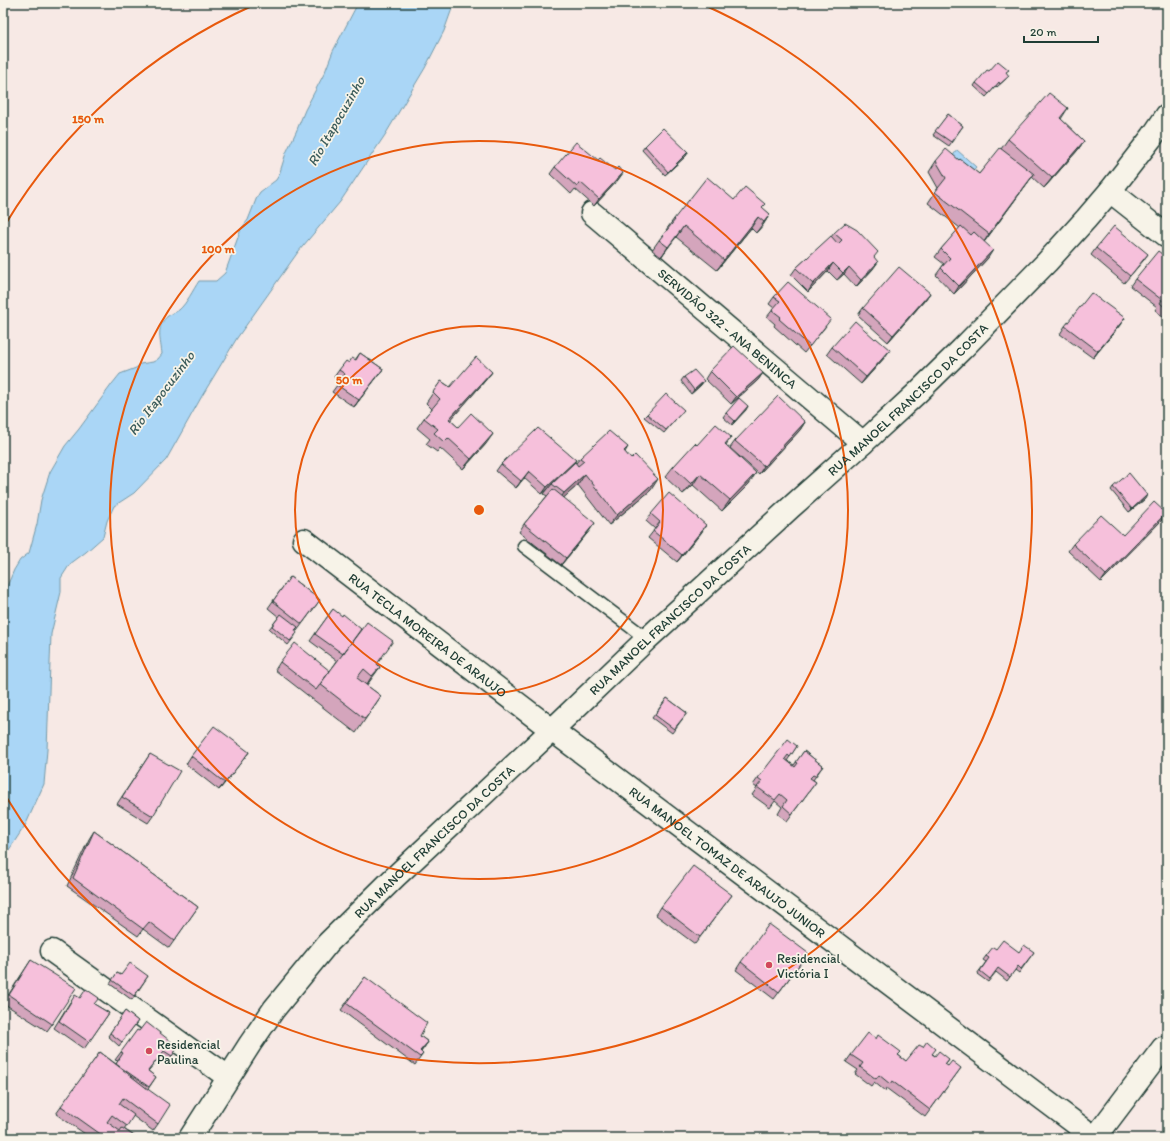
<svg xmlns="http://www.w3.org/2000/svg" width="1170" height="1141" font-family="Itim,sans-serif">
<style>
.water{fill:#aad6f6;stroke:#7299a8}
.lines{fill:none;stroke-linecap:round;stroke-linejoin:round}
.lane-casing{stroke:#1f3d34;stroke-width:15}
.street-casing{stroke:#1f3d34;stroke-width:25}
.secondary-casing{stroke:#1f3d34;stroke-width:25}
.lane{stroke:#f7f3e8;stroke-width:12}
.street{stroke:#f7f3e8;stroke-width:22}
.secondary{stroke:#f7f3e8;stroke-width:22}
.wall{fill:#d4a5bc;stroke:#1f3d34}
.shaded-wall{fill:#ac8699;stroke:#1f3d34}
.building{fill:#f6c0db;stroke:#1f3d34}
.ring{fill:none;stroke:#e8590c;stroke-width:2}
.poi-dot{fill:#d1495b;stroke:#f7f3e8;stroke-width:1.5}
.labels{text-anchor:middle;stroke-width:3.5;stroke-linejoin:round;paint-order:stroke}
.street-label{font-size:13px;fill:#1f3d34;stroke:#f7f3e8}
.poi-label{font-size:13px;fill:#1f3d34;stroke:#f7f3e8;text-anchor:start}
.water-label{font-size:14px;font-style:italic;fill:#3b5c5b;stroke:#f7f3e8}
.centre{fill:#e8590c;stroke:#f7f3e8;stroke-width:2}
.ring-label{font-size:12px;text-anchor:middle;font-weight:bold;fill:#e8590c;stroke:#f7f3e8;stroke-width:3.5;stroke-linejoin:round;paint-order:stroke}
</style>
<rect width="100%" height="100%" fill="#f7e9e5"/>
<filter id="ink" filterUnits="userSpaceOnUse"><feTurbulence type="fractalNoise" baseFrequency=".025" numOctaves="2"/><feDisplacementMap in="SourceGraphic" scale="8" xChannelSelector="R" yChannelSelector="G"/><feConvolveMatrix kernelMatrix="1 2 1 2 8 2 1 2 1" color-interpolation-filters="sRGB"/></filter>
<g filter="url(#ink)">
<path class="water" d="M358,3H454L444,31L425,68L385,135L340,202L298,252L237,338L202,396L166,460L134,493L114,506L107,521L103,537L86,552L70,564L61,578V592L51,634L47,750L44,784L26,824L3,859V653L6,652L8,644L3,633V606L8,584L14,570L20,560L29,553L37,524L41,500L50,472L65,446L79,429L112,384L120,374L136,368L140,364L153,362L158,359L162,354C161,342 155,325 168,316C171,313 176,312 179,310C187,303 193,290 199,281H216L225,273L241,229L248,220L257,197L260,192L276,180L279,175L286,153L296,132L305,110L325,72L333,51Z
M957,150L976,167L970,174L947,164Z"/>
<g class="lines">
<g class="lane-casing">
<path id="lane" d="M524,546L647,639"/>
</g>
<g class="street-casing">
<g id="street">
<path d="M1110,191L1167,236"/>
<path id="s1" d="M592,213L863,443"/>
<path id="s2" d="M304,540L552,730L1095,1138"/>
<path d="M52,951L228,1077"/>
<path d="M1095,1138L1163,1048"/>
</g>
</g>
<g class="secondary-casing">
<g id="secondary">
<path id="s3" d="M190,1138L250,1044L274,1009L328,943L396,876L552,730L647,639L790,508L863,443L917,393L962,349L1047,262L1086,219L1110,191L1152,137L1167,115"/>
</g>
</g>
<use href="#lane" class="lane"/>
<use href="#street" class="street"/>
<use href="#secondary" class="secondary"/>
</g>
<path class="wall" d="M1006,73V79L997,87L996,86L986,97L974,86L976,83Z
M1068,108L1061,119L1084,141L1077,151L1044,188L1032,177L984,242L988,258L954,294L936,275L944,264L935,257L941,249L960,228L928,203L938,188L929,172L936,161L959,160L979,174L1001,149L1008,139Z
M948,114L963,126L949,146L933,135Z
M645,146L688,152L686,156L665,175L642,150Z
M555,167L618,180L594,206L575,189L571,194L550,174Z
M734,200L762,208L770,214L763,225L756,233L751,228L717,270L676,237L661,257L652,250L659,240L667,231L666,230L674,219Z
M834,233L874,258L873,269L856,287L844,274L837,280L828,271L808,292L791,275L796,268L831,237Z
M1096,248L1148,254L1143,261L1124,283L1091,255Z
M1167,258V320L1155,310L1157,307L1130,286L1135,279Z
M930,293L925,300L888,342L858,315L863,308Z
M774,297L826,326L804,353L774,326L775,324L767,317L774,308L769,304Z
M1120,325L1093,358L1060,334L1065,326Z
M875,339L885,357L861,384L827,354L832,347Z
M360,353L383,369L354,407L332,392L340,381L334,377L339,370L355,360Z
M710,371L763,373L758,380L731,404L705,379Z
M492,372L484,382L450,420L458,427L486,444L463,469L440,448L437,452L426,444L430,439L417,428L424,418L432,409L426,403L441,381L450,387Z
M684,377L701,385L691,394L681,381Z
M748,406L732,425L723,417L726,413Z
M681,413L664,433L644,417L647,414Z
M805,422L800,430L759,474L730,448L735,441Z
M731,437L726,445L749,484L722,511L693,485L683,494L665,477L673,467L697,445Z
M628,447L625,452L651,490L609,525L578,485L563,498L590,530L561,565L519,532L524,524L547,496L544,494L548,489L542,494L524,478L516,488L496,471L501,464L576,460L573,464L576,463L580,458Z
M1113,487L1145,499L1129,512L1111,490Z
M1166,513L1161,521L1101,582L1068,551L1073,544L1123,535Z
M651,514L706,525L701,533L677,562L648,538L655,529L646,521Z
M290,577L320,600L297,631L295,630V636L288,645L269,629L279,617L268,608Z
M333,609L380,667L366,685L381,696L356,733L275,670L280,662L330,671L337,661L310,641Z
M667,698L687,713L672,733L652,718Z
M797,746L787,761L794,765L804,751L823,766L813,780L816,782L787,821L778,814L782,807L775,801L770,808L752,795L757,788L753,785L758,778Z
M249,752L219,790L186,764L191,756Z
M150,754L153,816L148,823L117,804Z
M94,831L198,907L169,948L143,929L138,936L67,886L89,839Z
M732,895L695,944L656,915L661,907Z
M996,949L1019,952H1034L1019,973L1015,970L1007,981L996,972L988,982L977,974L986,962L983,960L986,956Z
M31,960L52,1024L47,1031L3,1003Z
M803,960L774,999L736,970L741,962Z
M117,973L121,975L148,976L132,1000L110,984Z
M365,977L420,1036L428,1042L421,1052L423,1054L415,1065L341,1010Z
M80,998L94,1004L109,1013L84,1049L54,1028L70,1002Z
M125,1011L138,1021L119,1046L108,1036Z
M178,1047L167,1063L159,1058L148,1071L156,1077L148,1089L158,1124L153,1131L133,1116L124,1129L137,1138H91L56,1114L100,1052L116,1064L118,1061L115,1060L121,1052Z
M933,1054L935,1056L949,1059L945,1065L948,1066L961,1068L925,1117L886,1088L885,1091L874,1082L871,1086L855,1074L858,1070L846,1062L851,1055H898L906,1061Z"/>
<path class="shaded-wall" d="M1084,141L1077,151L1044,188L1052,178Z
M688,152L686,156L665,175Z
M623,173L618,180L594,206L599,199Z
M1034,174L1026,185L982,245L989,234Z
M770,214L763,225L756,233L764,222Z
M758,217L751,228L717,270L724,260Z
M684,226L676,237L661,257L668,247Z
M993,250L988,258L954,294L959,286Z
M878,262L873,269L856,287L861,280Z
M833,263L828,271L808,292L813,284Z
M849,267L844,274L837,280L843,273Z
M930,293L925,300L888,342L893,335Z
M1125,318L1120,325L1093,358L1098,351Z
M890,350L885,357L861,384L866,377Z
M383,369L378,376L354,407L359,400Z
M492,372L484,382L442,430L449,419Z
M763,373L758,380L731,404L736,397Z
M704,381L701,385L691,394L694,390Z
M748,406L746,410L732,425L735,421Z
M805,422L800,430L759,474L764,466Z
M493,434L486,444L463,469L471,459Z
M576,460L571,468L552,484L548,489L542,494L547,487Z
M529,471L524,478L516,488L521,481Z
M756,473L749,484L722,511L730,500Z
M585,474L578,485L557,504L564,493Z
M700,474L693,485L683,494L691,484Z
M658,479L651,490L609,525L617,515Z
M1147,495L1145,499L1129,512L1132,509Z
M1166,513L1161,521L1101,582L1106,575Z
M595,523L590,530L561,565L566,558Z
M706,525L701,533L677,562L682,555Z
M380,667L370,681L363,690L372,676Z
M249,752L243,759L219,790L225,783Z
M428,1042L423,1049L418,1055L420,1051Z"/>
<path class="building" d="M998,61L1009,70L1006,72L1009,76L1000,84L999,82L989,94L976,83L987,70L989,71Z
M1049,93L1068,108L1060,118L1084,141L1052,178L1008,139Z
M948,114L963,126L951,142L935,131Z
M663,128L688,152L668,172L645,146Z
M576,142L598,160L600,158L615,170L618,167L623,173L599,199L580,182L577,187L555,167Z
M1000,148L1034,174L989,234L935,192L946,178L936,161L946,149L959,160L960,159L979,174Z
M707,177L734,200L745,187L765,204L762,207L770,214L764,222L758,217L724,260L684,226L668,247L659,240L675,220L674,219Z
M845,223L857,230L878,252L874,257L878,262L861,280L849,267L843,273L833,263L813,284L796,268L831,236L838,244L842,240L834,233Z
M961,226L971,235L974,232L993,250L959,286L941,268L950,258L941,249Z
M1114,226L1148,254L1130,276L1096,248Z
M1158,251L1167,258V309L1160,303L1162,300L1135,279Z
M899,267L930,293L893,335L863,308Z
M788,282L831,319L810,346L779,319L781,317L772,310L780,301L774,297Z
M1091,293L1125,318L1098,351L1065,326Z
M855,321L875,339L876,338L890,350L866,377L832,347Z
M734,346L763,373L736,397L710,371Z
M360,353L383,369L359,400L337,385L345,374L339,370L346,361L349,363L352,358L356,360Z
M476,357L492,372L449,419L458,427L471,413L493,434L471,459L448,438L444,442L434,433L438,429L424,418L440,399L433,392L441,381L450,387Z
M694,370L704,381L694,390L684,377Z
M666,394L684,410L666,430L647,414Z
M778,396L805,422L764,466L735,441Z
M739,398L748,406L735,421L726,413Z
M716,424L731,437L725,444L756,473L730,500L700,474L691,484L673,467L695,443L697,445Z
M538,428L576,460L547,487L529,471L521,481L501,464Z
M609,431L628,447L624,451L631,459L635,455L658,479L617,515L585,474L564,493L552,484L575,462L578,466L584,461L580,458Z
M1129,473L1147,495L1132,509L1113,487Z
M553,489L595,523L566,558L524,524Z
M669,493L706,525L682,555L653,531L660,522L651,514Z
M1154,502L1166,513L1106,575L1073,544L1101,515L1123,535Z
M290,577L320,600L302,624L273,601Z
M333,609L342,616L343,614L361,629L343,654L315,634Z
M281,614L298,627L295,630L297,633L290,641L272,626Z
M367,622L393,641L377,664L380,667L372,676L364,669L357,678L381,696L365,719L320,684Z
M295,643L330,671L316,690L280,662Z
M667,698L687,713L674,729L655,715Z
M214,726L249,752L225,783L191,756Z
M788,739L797,746L790,757L788,755L785,759L795,767L798,763L796,762L804,751L823,766L815,776L813,775L810,778L816,782L792,814L783,806L787,800L780,794L775,800L757,787L762,781L758,778Z
M150,754L180,771L153,816L122,797Z
M94,831L198,907L174,941L149,922L143,929L73,878Z
M693,866L732,895L700,937L661,907Z
M769,924L808,953L779,992L741,962Z
M1003,940L1019,952L1024,945L1034,952L1021,969L1018,966L1010,977L998,968L990,979L980,971L989,958L986,956L993,947L996,949Z
M31,960L76,988L52,1024L9,995Z
M130,963L148,976L134,996L112,980L117,973L121,975Z
M365,977L427,1023L420,1036L428,1042L420,1051L423,1054L420,1057L346,1003Z
M86,989L99,998L94,1004L109,1013L89,1042L59,1021L75,995L80,998Z
M125,1011L138,1021L122,1042L110,1033Z
M146,1022L178,1047L172,1056L164,1051L148,1071L156,1077L149,1087L116,1064L123,1053L121,1052L137,1030L139,1031Z
M868,1033L876,1039L878,1035L901,1052L898,1055L906,1061L919,1045L923,1047L927,1041L936,1049L932,1054L935,1056L939,1051L949,1059L945,1064L948,1066L952,1061L961,1068L930,1110L892,1081L890,1084L879,1075L876,1079L860,1067L863,1063L851,1055Z
M100,1052L149,1090L170,1105L158,1124L123,1098L119,1104L134,1115L127,1126L112,1115L107,1122L120,1131L122,1128L137,1138H106L61,1106Z"/>
</g>
<g class="ring">
<circle cx="479" cy="510" r="184"/>
<circle cx="479" cy="510" r="369"/>
<path d="M5 225A553 553 0 0 1 254 5M704 5A553 553 0 1 1 5 795"/>
</g>
<g class="poi-dot">
<circle cx="769" cy="965" r="4"/>
<circle cx="149" cy="1051" r="4"/>
</g>
<g class="labels">
<g class="street-label">
<text dy="5" stroke="none"><textPath href="#s1" startOffset="178">SERVIDÃO 322 - ANA BENINCA</textPath></text>
<text dy="5" stroke="none"><textPath href="#s3" startOffset="1034">RUA MANOEL FRANCISCO DA COSTA</textPath></text>
<text dy="5" stroke="none"><textPath href="#s3" startOffset="710">RUA MANOEL FRANCISCO DA COSTA</textPath></text>
<text dy="5" stroke="none"><textPath href="#s2" startOffset="156">RUA TECLA MOREIRA DE ARAUJO</textPath></text>
<text dy="5" stroke="none"><textPath href="#s3" startOffset="386">RUA MANOEL FRANCISCO DA COSTA</textPath></text>
<text dy="5" stroke="none"><textPath href="#s2" startOffset="532">RUA MANOEL TOMAZ DE ARAUJO JUNIOR</textPath></text>
</g>
<g class="poi-label">
<text x="777" y="963">Residencial<tspan x="777" dy="15">Victória I</tspan></text>
<text x="157" y="1049">Residencial<tspan x="157" dy="15">Paulina</tspan></text>
</g>
<g class="water-label">
<text transform="translate(336 121) rotate(-60)" y="5">Rio Itapocuzinho</text>
<text transform="translate(161 393) rotate(-53)" y="5">Rio Itapocuzinho</text>
</g>
</g>
<circle cx="479" cy="510" r="6" class="centre"/>
<g class="ring-label">
<text x="88" y="123">150 m</text>
<text x="218" y="253">100 m</text>
<text x="349" y="384">50 m</text>
</g>
<rect width="1170" height="1141" fill="none" stroke="#f7f3e8" stroke-width="16"/>
<rect x="8" y="8" width="1154" height="1125" fill="none" stroke="#1f3d34" stroke-width="1.5" filter="url(#ink)"/>
<path d="M1024 36v6h74v-6" fill="none" stroke="#1f3d34" stroke-width="2"/>
<text x="1030" y="36" font-size="12" fill="#1f3d34" stroke="#f7f3e8" stroke-width="3" paint-order="stroke">20 m</text>
</svg>
